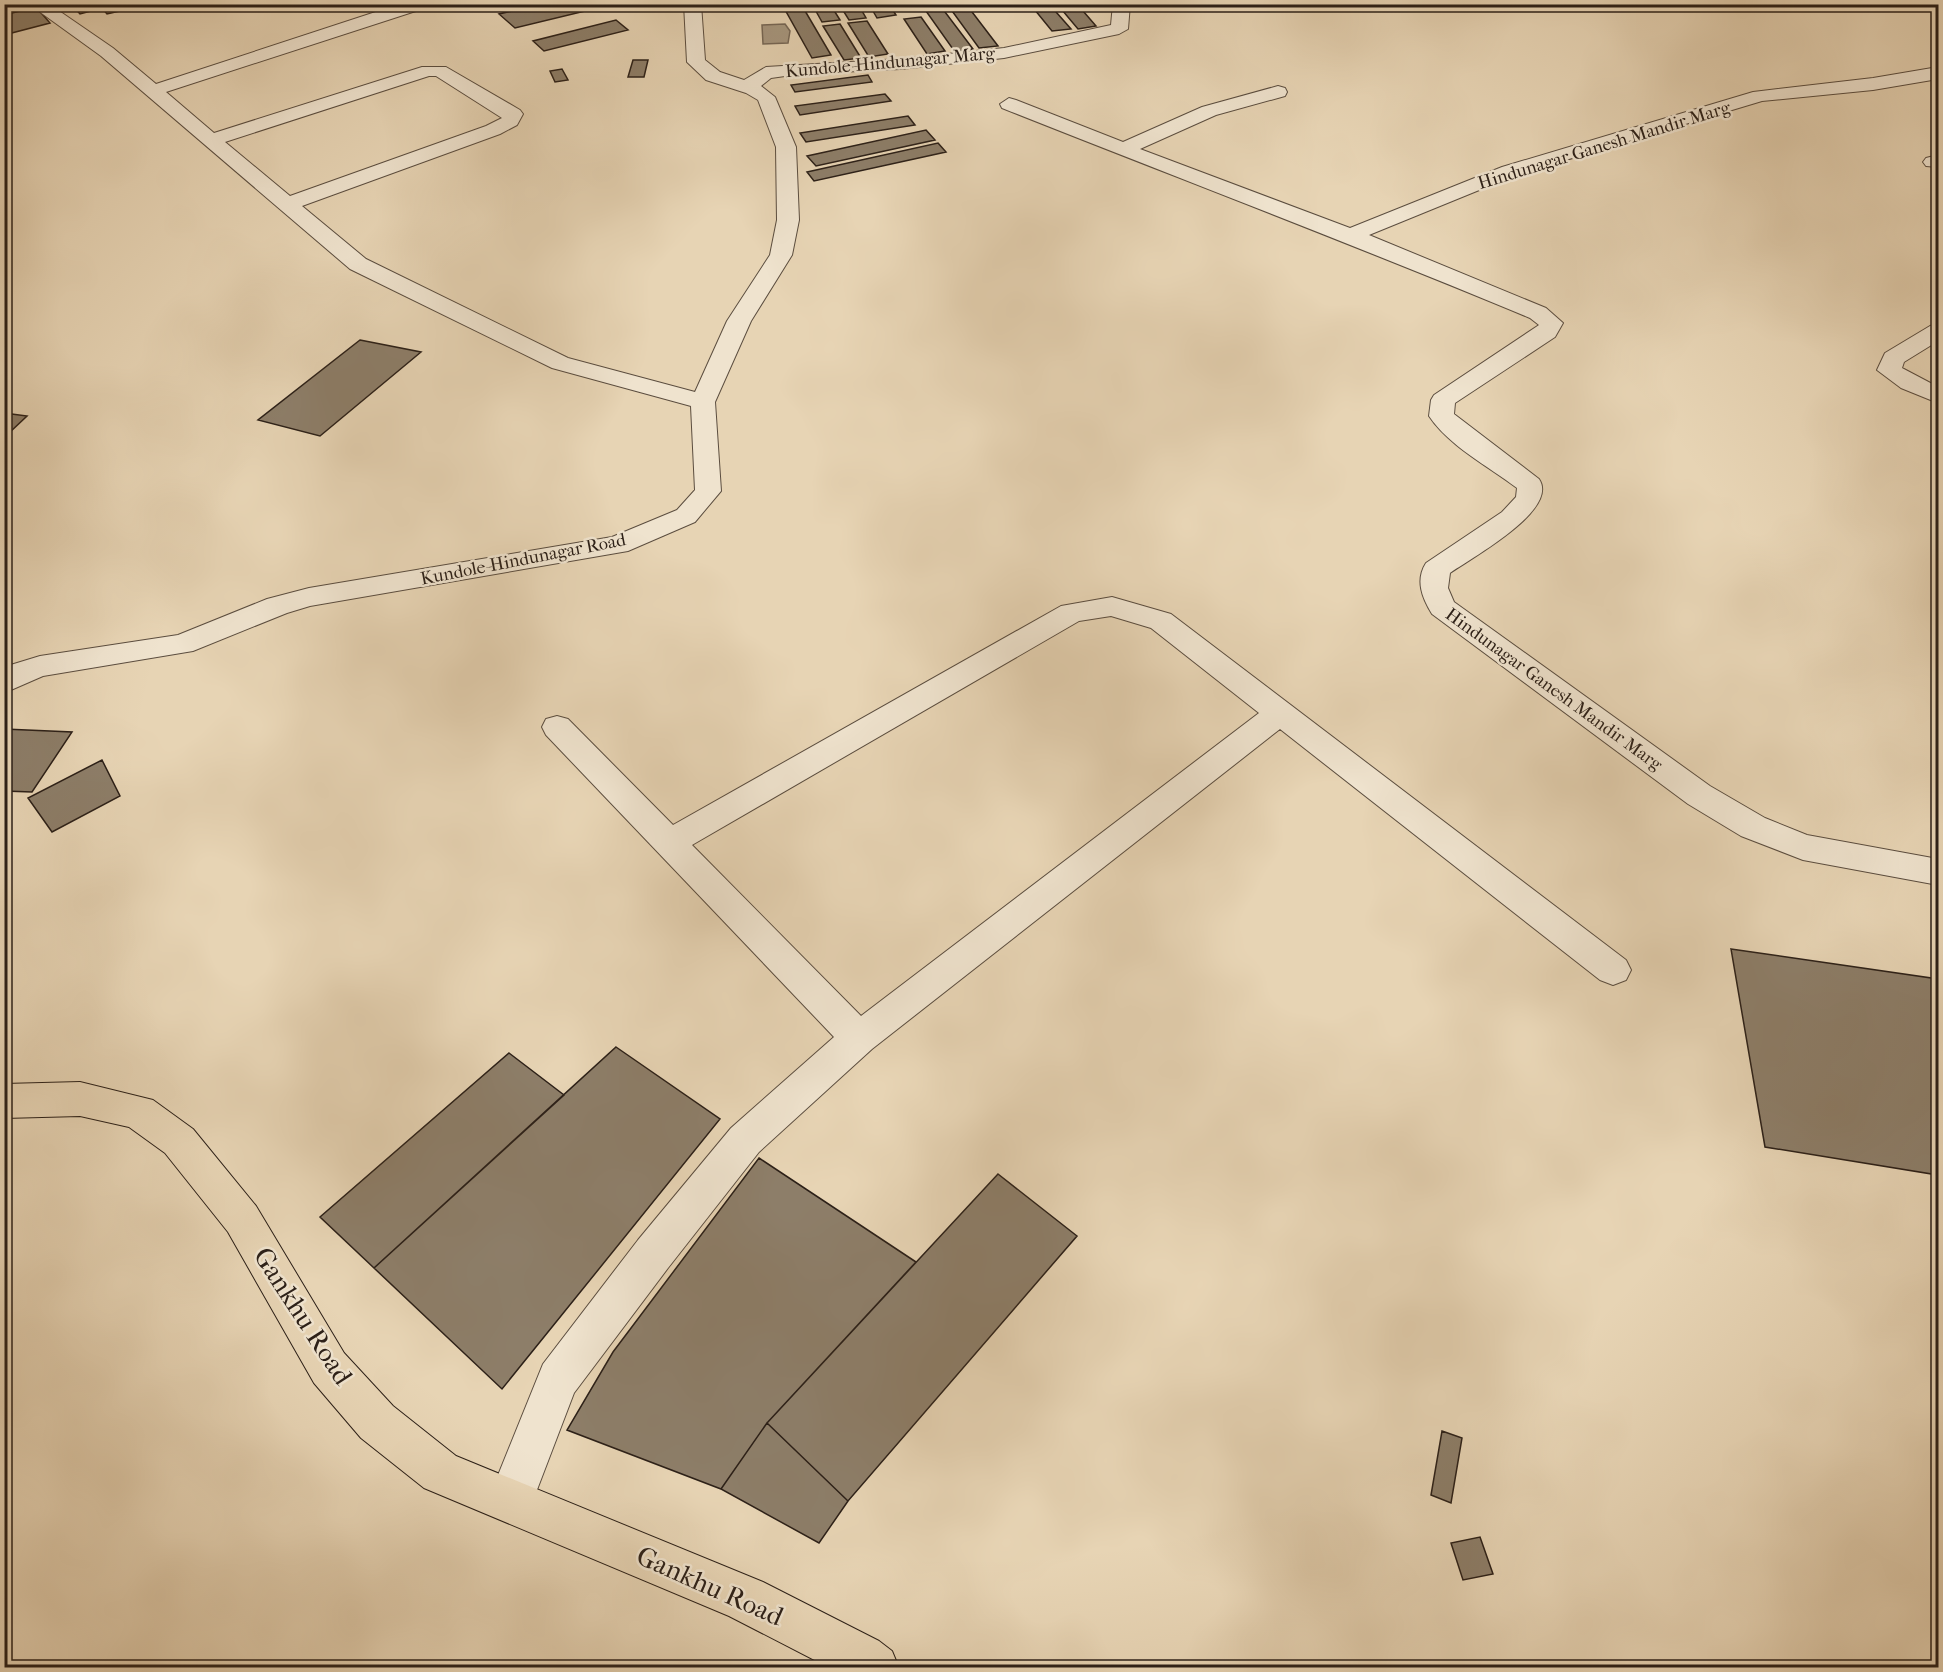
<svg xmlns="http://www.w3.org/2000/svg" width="1943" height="1672" font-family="'IM FELL French Canon',serif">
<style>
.water{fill:#a7977f;stroke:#766756;stroke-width:1.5}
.building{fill:#8d7e69;stroke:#2c2018;stroke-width:1.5}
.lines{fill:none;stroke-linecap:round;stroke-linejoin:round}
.minor-casing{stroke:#5b4d3f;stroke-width:2}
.major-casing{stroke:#2c2018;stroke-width:2}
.minor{fill:#efe3ce;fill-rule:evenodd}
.major{fill:#e7d4b4;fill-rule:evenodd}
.labels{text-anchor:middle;stroke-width:5;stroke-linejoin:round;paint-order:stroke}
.far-street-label{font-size:18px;fill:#2c2018;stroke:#efe3ce}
.near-street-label{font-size:27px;fill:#2c2018;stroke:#efe3ce}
</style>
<rect width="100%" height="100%" fill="#e7d4b4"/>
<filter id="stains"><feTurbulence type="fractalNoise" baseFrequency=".00333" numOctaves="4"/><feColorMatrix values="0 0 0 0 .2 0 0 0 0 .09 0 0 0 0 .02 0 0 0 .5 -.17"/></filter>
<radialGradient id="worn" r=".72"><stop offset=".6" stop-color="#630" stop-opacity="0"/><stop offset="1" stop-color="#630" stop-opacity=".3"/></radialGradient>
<path class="water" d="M785,24L790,31L788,43L763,44L762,25Z"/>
<path class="building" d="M71,4H118L124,10L107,14L102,8L80,14Z
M541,4H614L515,28L499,14Z
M801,4L831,55L812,58L783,6Z
M812,4H830L840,20L822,22Z
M839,4H858L866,18L849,20Z
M869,4H889L896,15L877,18Z
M921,4H939L973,49L955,52Z
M947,4H966L998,46L979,48Z
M1030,4H1049L1071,29L1052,31Z
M1057,4H1077L1096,26L1078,29Z
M36,7L50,23L4,35V15Z
M921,17L945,51L927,54L904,19Z
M616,20L628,30L544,51L533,41Z
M867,21L888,54L869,57L848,23Z
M840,24L861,58L844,60L823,26Z
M633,60H648L644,77H628Z
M562,69L568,80L555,82L550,71Z
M868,75L872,82L795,92L791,85Z
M885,94L891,101L800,115L795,106Z
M908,116L915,125L806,142L800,133Z
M926,130L935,140L816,166L807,156Z
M938,143L946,152L814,181L807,172Z
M360,340L421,352L320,436L258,420Z
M4,413L27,416L9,433H4Z
M4,729L72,732L32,792L4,791Z
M102,760L120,796L52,832L28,798Z
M1731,949L1938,979V1175L1765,1147Z
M616,1047L720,1119L502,1389L374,1268Z
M509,1053L564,1095L374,1268L320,1217Z
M759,1158L916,1262L767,1423L721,1489L567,1430L613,1352Z
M998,1174L1077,1236L848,1501L767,1423Z
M767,1423L848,1501L819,1543L721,1489Z
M1442,1431L1462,1438L1451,1503L1431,1495Z
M1480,1537L1493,1574L1463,1580L1451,1543Z"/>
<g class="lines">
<g class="minor-casing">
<path id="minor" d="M29,4H49L113,48L156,84L400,4H427L425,8L166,92L214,133L422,67H446L520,110L523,114L517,125L500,134L302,206L366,259L568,358L695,392L727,321L770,255L777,220L776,147L758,100L746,93L706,80L687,62L684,4H701L705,60L720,72L744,80L766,67L900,59L1004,48L1111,25L1113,4H1130L1128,29L1119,34L1004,58L900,69L799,74L771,78L761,86L775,97L796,147L799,220L792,255L751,321L715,402L721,491L695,522L628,551L310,606L287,613L193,651L43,676L4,693V667L40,656L178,635L267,599L309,588L612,537L677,510L695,490L691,406L552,368L350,269L101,56ZM429,76H436L502,118L486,126L290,196L225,142Z
M1938,67V79L1873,90L1762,101L1516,175L1369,235L1546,308L1563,323L1555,337L1455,403L1454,414L1539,479C1560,510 1471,558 1450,573L1448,588L1454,602L1710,786L1765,818L1807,835L1938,859V885L1803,860L1741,836L1688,804L1432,614C1422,598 1415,580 1426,563L1502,512L1516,497L1517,488C1488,466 1449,446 1429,416L1431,400L1434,395L1539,325L1530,318C1355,245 1178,178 1002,108L1000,104L1009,98L1016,100L1123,142L1202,107L1278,86L1285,88L1287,92L1285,96L1216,115L1140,149L1350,228L1502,167L1753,92L1873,78Z
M1938,155V167L1926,166L1923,162L1926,158Z
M1938,324V341L1904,362L1902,368L1938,387V403L1901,388L1877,370L1885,353L1930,326Z
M1112,597L1171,614L1626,960L1631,970L1626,980L1613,985L1600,980L1280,729L872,1049L759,1152L668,1268L574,1393L527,1516L511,1523L495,1516L488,1500L543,1364L638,1240L731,1128L834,1037L546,735L542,727L546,719L557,716L568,719L673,825L1061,606ZM1111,616L1151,628L1259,713L861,1016L692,845L1079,621Z"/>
</g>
<g class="major-casing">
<path id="major" d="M80,1082L153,1100L193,1129L256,1206L344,1353L393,1406L456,1456L763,1582L879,1641L892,1651L899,1668H830L729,1616L424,1488L361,1438L314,1383L228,1232L165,1153L129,1127L80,1116L4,1118V1084Z"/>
</g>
<use href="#minor" class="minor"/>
<use href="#major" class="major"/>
</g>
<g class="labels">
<g class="far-street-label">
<text transform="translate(890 62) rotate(-5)" y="6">Kundole-Hindunagar Marg</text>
<text transform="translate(1604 145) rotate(-17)" y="6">Hindunagar Ganesh Mandir Marg</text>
<text transform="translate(523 559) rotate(-11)" y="6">Kundole-Hindunagar Road</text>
<text transform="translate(1554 689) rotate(36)" y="6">Hindunagar Ganesh Mandir Marg</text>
</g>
<g class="near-street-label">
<text transform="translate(303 1316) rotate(57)" y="9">Gankhu Road</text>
<text transform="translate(710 1586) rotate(24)" y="9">Gankhu Road</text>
</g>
</g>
<rect width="1943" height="1672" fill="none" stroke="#e7d4b4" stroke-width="24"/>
<rect x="6" y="6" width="1931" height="1660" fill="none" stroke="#2c2018" stroke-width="3"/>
<rect x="12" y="12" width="1919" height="1648" fill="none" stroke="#2c2018" stroke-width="1.5"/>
<rect width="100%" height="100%" filter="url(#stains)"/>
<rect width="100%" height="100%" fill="url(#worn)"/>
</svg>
